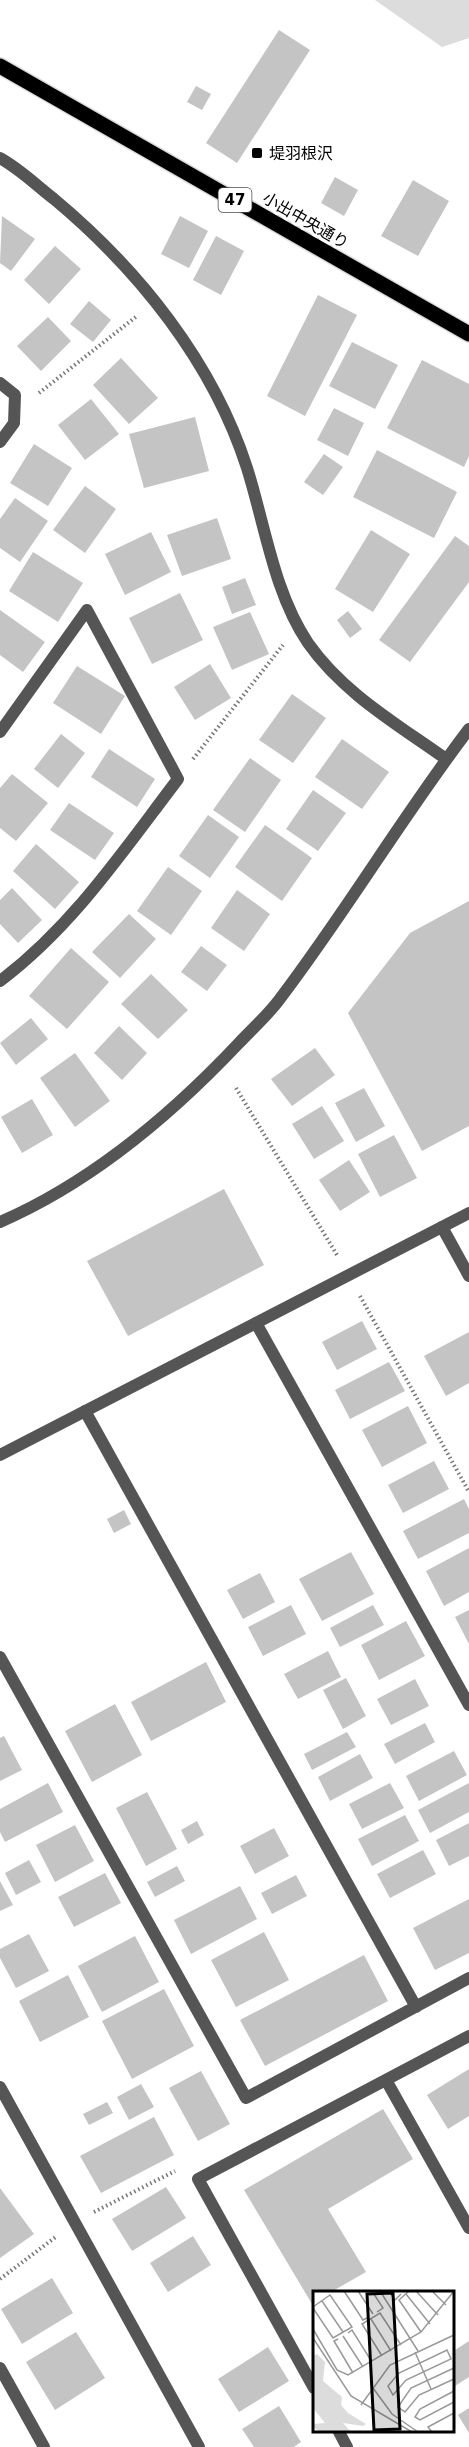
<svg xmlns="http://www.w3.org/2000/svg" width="469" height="2447" font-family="'DejaVu Sans','Noto Sans JP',sans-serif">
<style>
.green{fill:#dcdcdc}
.building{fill:#c4c4c4}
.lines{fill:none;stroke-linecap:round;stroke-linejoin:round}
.primary-casing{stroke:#dbdbdb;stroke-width:18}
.path{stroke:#777;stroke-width:4;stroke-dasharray:1.5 3;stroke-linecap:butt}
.minor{stroke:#555;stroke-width:12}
.tertiary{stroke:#555;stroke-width:12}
.primary{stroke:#000;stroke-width:15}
.poi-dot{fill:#000;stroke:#fff;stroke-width:2}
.labels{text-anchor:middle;stroke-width:6;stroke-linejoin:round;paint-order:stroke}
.shield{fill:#fff;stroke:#4c4c4c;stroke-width:1.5}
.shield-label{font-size:15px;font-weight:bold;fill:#000}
.poi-label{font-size:16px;fill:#000;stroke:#fff;text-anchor:start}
.street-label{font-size:16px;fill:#000;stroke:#fff}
.inset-road{fill:none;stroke:#999;stroke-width:1.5}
.view{fill:#000;fill-opacity:0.15;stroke:#000;stroke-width:3}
.inset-edge{fill:none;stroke:#000;stroke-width:3}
</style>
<rect width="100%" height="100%" fill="#fff"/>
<path class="green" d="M375,0H469V38L442,47Z"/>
<path class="building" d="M279,30L310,50L237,163L206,143Z
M196,86L211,94L202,110L187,102Z
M335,177L358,190L344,216L321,203Z
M413,180L449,201L418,256L381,236Z
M2,216L35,239L11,271L0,263Z
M180,216L208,231L189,268L161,254Z
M216,236L244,251L221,295L193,280Z
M55,246L81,269L49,304L24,280Z
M318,295L357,315L305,416L267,396Z
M89,301L111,320L93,342L70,324Z
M48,317L71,341L41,371L17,346Z
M352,342L398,365L375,409L329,386Z
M121,358L158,398L129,424L93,385Z
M422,360L469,384V456L464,467L387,428Z
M91,399L119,434L85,460L58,425Z
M334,408L364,423L348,456L317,440Z
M195,417L209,471L144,488L129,434Z
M34,444L72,468L48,506L10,483Z
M377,450L457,492L434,538L353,497Z
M324,454L343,467L323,495L304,482Z
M85,486L116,509L85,553L53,530Z
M15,498L48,521L20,562L0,548V519Z
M217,518L231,559L182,576L167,535Z
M371,530L410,554L373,612L335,589Z
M151,532L171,572L125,595L105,554Z
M455,536L469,546V582L410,662L379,640Z
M33,552L83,583L58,622L9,591Z
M245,578L256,605L232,614L222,587Z
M180,593L203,640L152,664L129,618Z
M0,610L45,642L23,672L0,655Z
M348,611L362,629L350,638L337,620Z
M250,612L269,654L232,670L213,627Z
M210,664L231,698L195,720L174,687Z
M77,666L125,696L101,734L53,703Z
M292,694L326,718L293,763L259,740Z
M61,734L85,753L58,788L34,769Z
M342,739L389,772L362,809L315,777Z
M109,749L155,779L137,807L91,777Z
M250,758L281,780L245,832L213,810Z
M12,774L48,803L16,841L0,828V788Z
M313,790L346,813L318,851L286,829Z
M69,803L114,833L95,860L50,830Z
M208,815L239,837L210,878L179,856Z
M265,825L312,858L282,901L235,867Z
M36,844L79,882L55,909L13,871Z
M168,867L202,891L171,935L137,911Z
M12,888L42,920L18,943L0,924V900Z
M237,890L270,914L244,951L211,928Z
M469,901V1126L422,1151L348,1013L410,933Z
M129,914L156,939L120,978L92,952Z
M201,946L227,965L207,991L181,972Z
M71,948L109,982L67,1029L29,996Z
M151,974L188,1010L158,1039L121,1004Z
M31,1018L48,1039L16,1065L0,1043Z
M119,1026L147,1053L122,1080L94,1053Z
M315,1048L335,1075L292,1106L271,1079Z
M75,1053L110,1101L75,1127L40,1078Z
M364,1088L385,1126L356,1142L335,1103Z
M32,1099L53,1135L22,1153L1,1117Z
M322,1106L344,1141L314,1159L292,1124Z
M394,1135L417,1178L380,1197L358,1154Z
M349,1160L370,1192L340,1211L319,1180Z
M224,1189L264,1265L128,1336L87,1261Z
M362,1321L377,1349L337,1370L322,1342Z
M469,1332V1383L446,1396L424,1356Z
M389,1362L405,1391L350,1419L335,1390Z
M408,1406L427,1443L382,1467L362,1430Z
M434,1461L449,1489L403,1513L388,1485Z
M464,1499L469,1509V1533L418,1559L403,1531Z
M124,1510L131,1524L114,1533L107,1519Z
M469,1548V1592L444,1606L426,1571Z
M351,1552L374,1594L322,1621L299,1579Z
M260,1573L275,1602L243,1619L227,1590Z
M291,1605L306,1634L263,1656L248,1627Z
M373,1605L384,1625L340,1647L330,1628Z
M469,1610V1644L455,1617Z
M406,1621L425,1656L379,1680L361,1645Z
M328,1651L341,1677L298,1699L284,1674Z
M206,1662L226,1702L151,1741L131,1702Z
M346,1678L366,1716L343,1729L323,1690Z
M415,1679L429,1706L391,1725L377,1699Z
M115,1704L142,1755L92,1782L65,1731Z
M425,1723L435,1742L395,1764L384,1744Z
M347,1732L356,1747L312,1770L304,1754Z
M4,1736L22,1770L0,1781V1738Z
M454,1751L467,1775L419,1801L406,1776Z
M360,1754L373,1778L330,1801L318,1777Z
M48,1783L63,1812L5,1842L0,1832V1809Z
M390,1783L404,1808L362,1829L349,1804Z
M469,1783V1812L430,1833L418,1810Z
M147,1792L177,1849L146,1866L116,1808Z
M405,1815L419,1841L372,1866L358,1839Z
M197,1821L204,1835L188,1844L181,1830Z
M469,1823V1856L449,1866L436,1840Z
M75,1825L94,1861L55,1882L36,1845Z
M274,1828L289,1856L255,1874L240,1846Z
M423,1850L436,1874L390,1898L377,1874Z
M29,1860L41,1882L16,1895L5,1873Z
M177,1866L185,1881L155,1897L147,1882Z
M105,1873L121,1903L74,1927L58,1897Z
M296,1875L307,1896L272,1914L261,1893Z
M0,1881L13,1905L0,1911Z
M240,1886L257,1919L191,1954L174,1920Z
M469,1899V1953L435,1970L413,1928Z
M264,1932L289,1980L236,2007L211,1960Z
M29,1934L49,1971L16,1988L0,1958V1949Z
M135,1936L159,1982L102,2012L78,1966Z
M364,1955L388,2001L265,2066L240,2020Z
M68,1975L89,2017L40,2042L19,2001Z
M164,1989L194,2046L132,2079L102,2021Z
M469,2069V2116L448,2129L427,2095Z
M201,2071L230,2124L198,2141L169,2088Z
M141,2084L154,2107L129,2120L117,2097Z
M107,2102L113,2113L89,2125L83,2114Z
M383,2109L413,2159L328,2209L366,2272L331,2292H314V2302L312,2304L244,2190Z
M154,2117L174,2155L101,2193L80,2156Z
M166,2187L186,2218L132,2251L112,2219Z
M0,2188L34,2234L0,2258Z
M193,2236L211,2265L168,2292L150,2263Z
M52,2278L73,2313L22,2344L1,2309Z
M76,2332L105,2378L55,2410L26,2362Z
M469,2341V2377L452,2388V2352Z
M268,2347L289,2381L239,2412L218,2379Z
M279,2406L301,2442L294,2447H254L242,2429Z
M469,2408V2433L458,2415Z"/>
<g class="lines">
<g class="primary-casing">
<path id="primary" d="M0,66L469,334"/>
</g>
<path class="path" d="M39,393L137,316
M193,759L283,645
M236,1088L337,1255
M360,1296L469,1492
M94,2212L175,2171
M0,2279L57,2236"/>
<path class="minor" d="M0,383L15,395L14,423L0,442
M0,732L87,610L178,779C123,851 73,926 0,981
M442,1227L469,1276
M256,1323L469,1705
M85,1411L416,2007
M0,1657L246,2098L469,1978
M386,2080L469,2228
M0,2368L44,2447
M314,2388L198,2179L469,2036
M338,2430L347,2447"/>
<path class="tertiary" d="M0,158C20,169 36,185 54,199C138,269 213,362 247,468C265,525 274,593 308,643C343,693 397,724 446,759
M0,1222C90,1183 171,1115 238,1044C252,1029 267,1016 279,1000C346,912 402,817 469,729
M0,1455L469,1213
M0,2087L199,2447"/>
<use href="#primary" class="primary"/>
</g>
<rect class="poi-dot" x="251" y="147" width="12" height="12" rx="3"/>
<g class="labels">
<rect class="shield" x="218.5" y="188" width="33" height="24" rx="4.5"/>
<g class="shield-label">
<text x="235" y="205">47</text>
</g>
<g class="poi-label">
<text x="269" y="159">堤羽根沢</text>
</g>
<g class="street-label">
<text transform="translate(306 220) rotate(30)" y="6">小出中央通り</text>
</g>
</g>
<g transform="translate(313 2291)">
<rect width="141" height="141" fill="#fff"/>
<path d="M4,63L12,71L10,90L29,106L28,114L35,122L53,133L50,135L30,132L38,141H7L0,136V133L12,132L0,117V65Z" fill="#dcdcdc"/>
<path class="inset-road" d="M31,0L50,29L54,27M45,0L60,23M59,0L70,17L64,21M67,0L105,60M76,0L82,9L88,3M96,0L86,9L108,41M103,0L125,24M119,0L133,14M93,3L117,33M9,10L30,41M0,16L17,4L39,36L20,47L0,17M58,28L78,60M0,38L24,79L35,84L108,41L141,0M35,42L39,39L59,71M30,45L50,76M0,47L38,105L99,141M25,48L21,50L40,82M134,59L138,68L93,89L80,104L75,95L86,82ZM102,61L118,98M69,65L49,33L67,22L88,54M141,77L98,97L85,116L92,121L106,104L141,88M60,97L79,123L105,141M141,100L107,118L102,126L107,129L141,111M48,114L77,74L141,44M119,141L115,136L141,122"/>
<path class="view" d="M80,2L87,138L61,139L54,3Z"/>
<rect width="141" height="141" class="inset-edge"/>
</g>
</svg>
